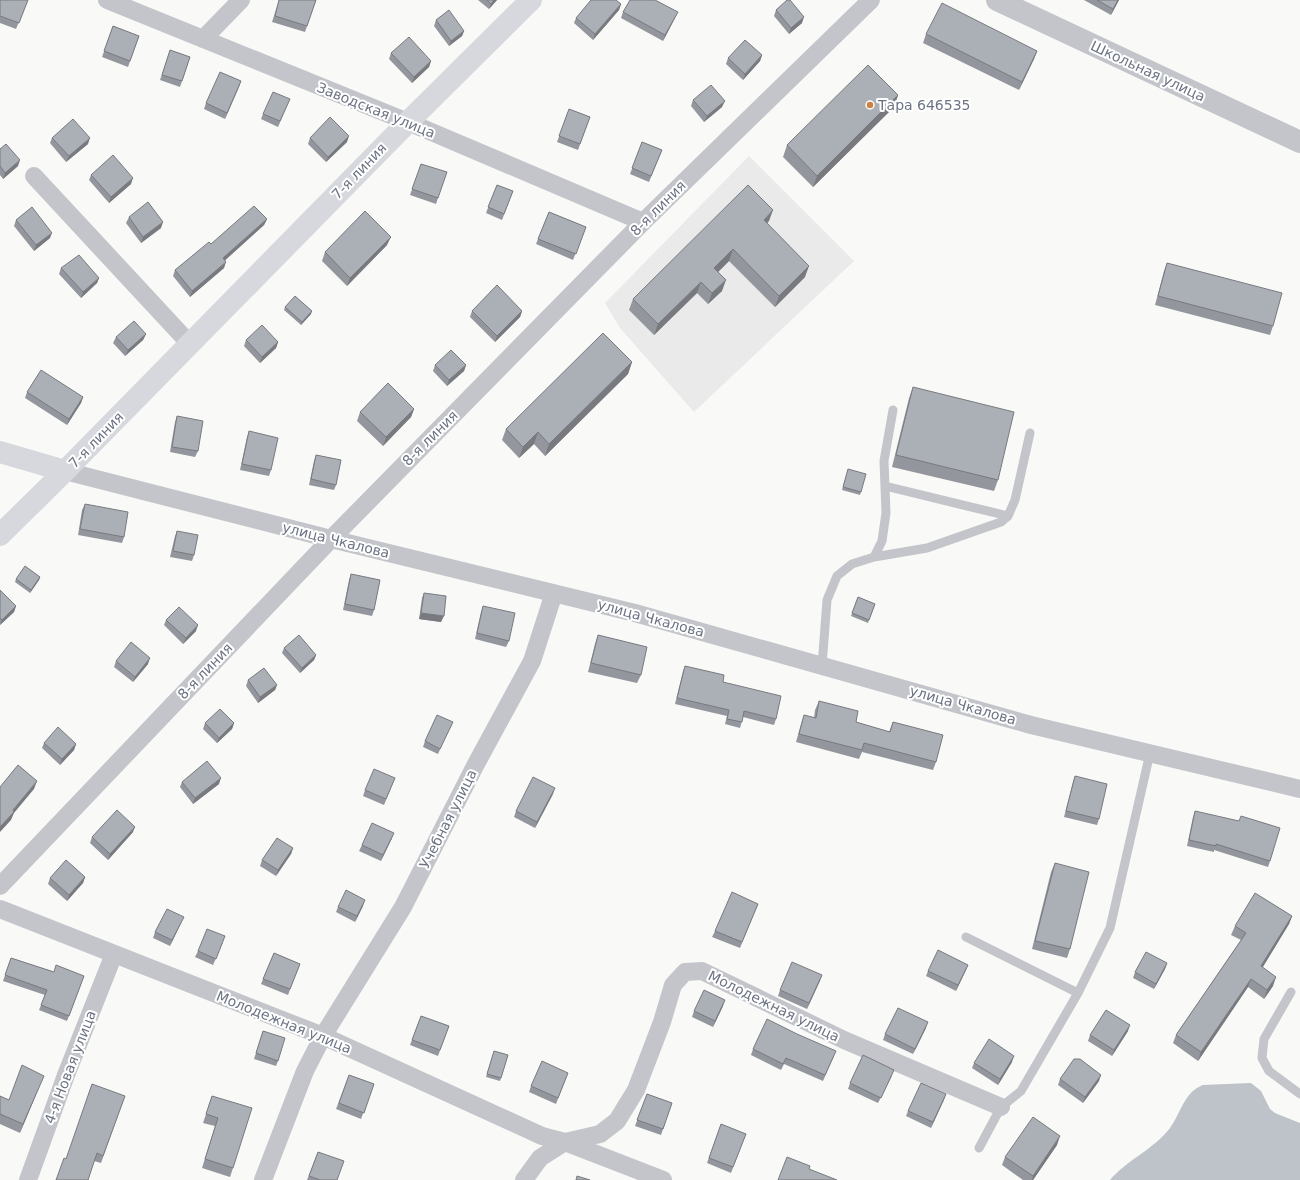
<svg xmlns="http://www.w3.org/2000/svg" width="1300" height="1180" font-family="'DejaVu Sans',sans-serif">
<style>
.built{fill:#eaeaea}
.water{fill:#bdc3c9}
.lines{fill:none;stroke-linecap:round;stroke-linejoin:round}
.service{stroke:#c3c5ca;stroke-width:9}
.minor{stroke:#c3c5ca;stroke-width:18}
.tertiary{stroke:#c3c5ca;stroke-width:22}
.secondary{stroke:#d6d8dd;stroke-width:22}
.wall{fill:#93969d}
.shaded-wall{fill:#787a7f}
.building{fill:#abafb6;stroke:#787a7f}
.poi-dot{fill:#ce8142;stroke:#fff;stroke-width:1.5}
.labels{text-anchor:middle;stroke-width:4;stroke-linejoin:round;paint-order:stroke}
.street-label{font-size:14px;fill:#6c7484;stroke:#fff}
.poi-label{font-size:14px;fill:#6c7484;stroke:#fff;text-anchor:start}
</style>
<rect width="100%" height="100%" fill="#f9f9f7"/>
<path class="built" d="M749,156L854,261L694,412L620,328L605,303Z"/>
<path class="water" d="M1251,1083L1261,1091L1270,1109L1275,1113L1300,1123V1180H1110C1127,1160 1154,1149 1170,1128C1181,1113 1184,1092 1203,1085Z"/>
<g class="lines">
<path class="service" d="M885,486L1008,516
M874,557L882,541L886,513L884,461L893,410
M822,666L827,600L837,576L852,564L874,557L927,548L1001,522L1008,516L1015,500L1030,433
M966,937L1078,993
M1291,992L1264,1039L1262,1058L1269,1071L1300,1094
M979,1148L1001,1107L1021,1091L1078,993L1110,928L1150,753"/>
<path class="minor" d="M107,0L408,122L643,222
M203,39L241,0
M34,176L190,344
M65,471L331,539L635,613L1031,725L1300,789
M0,886L331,539L643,222L871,0
M0,909L323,1036L542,1136L565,1142L663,1180
M28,1180L66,1075L114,954
M263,1180L305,1071L323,1036L403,907L476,764L532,661L554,593
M524,1180L540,1158L565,1142L600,1134L617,1121L636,1090L662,1022L673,985L685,972L702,971L844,1040L1001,1107"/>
<path class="tertiary" d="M997,0L1300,142"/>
<path class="secondary" d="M0,452L65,471
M0,535L65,471L408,122L531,0"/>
</g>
<path class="wall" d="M0,0H28L16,29L0,23Z
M279,0H316L305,32L272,22Z
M478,0H497L489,9Z
M1084,0H1119L1111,15Z
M621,4L619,10L593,40L574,23L576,18Z
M776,10L802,23L789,34L774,16Z
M623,12L675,18L663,41L621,18Z
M436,20L464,31L462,36L449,46L434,26Z
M113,26L139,36L128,67L102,57Z
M926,34L1037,51L1034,59L1019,90L923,43Z
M170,50L190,57L180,87L160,80Z
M391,53L431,61L429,67L412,83L389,59Z
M762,55L760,61L743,80L726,64L728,58Z
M241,81L225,119L204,109L206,103Z
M898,95L894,107L813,187L783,157L787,145Z
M290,99L278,127L261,119L263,114Z
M693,100L722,107L704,122L691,106Z
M569,109L590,117L578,150L557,142Z
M52,138L88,144L66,162L50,143Z
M310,138L347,142L326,162L308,144Z
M642,142L662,150L649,182L630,174Z
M0,149L18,166L3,179L0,175Z
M421,164L438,198L436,204L410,195Z
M91,175L131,184L109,203L89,180Z
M497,185L513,191L502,220L486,213Z
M549,212L586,227L573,260L536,244Z
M129,217L161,228L141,243L126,223Z
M267,219L264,225L225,260L224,268L190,297L173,276L175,270L211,244Z
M16,220L50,238L34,251L14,226Z
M769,221L767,223L805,277L775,307L729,261L718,272L722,291L708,304L697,293L654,335L629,310L633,299Z
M387,245L347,286L322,261L325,252Z
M1167,263L1273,326L1270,335L1155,305L1164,271Z
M61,268L99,278L97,283L81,298L59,274Z
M285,307L311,314L301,325L284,310Z
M472,311H522L520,317L495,342L470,317Z
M146,334L143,340L125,356L113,343L116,337Z
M246,340L278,342L276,348L260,363L244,346Z
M632,362L628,374L545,456L534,444L519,458L502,440L506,429Z
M435,365H466L464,371L447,386L433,371Z
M913,387L998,480L994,491L892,467L909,398Z
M27,392L83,397L81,403L67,425L25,398Z
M414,409L411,417L383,446L357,421L360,412Z
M177,416L198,451L195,457L170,452L175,422Z
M249,431L271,470L269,476L240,470L247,437Z
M316,455L336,485L334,490L309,485L314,461Z
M848,469L861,492L860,495L842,490Z
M85,504L124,537L122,543L78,535L82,510Z
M177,531L194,555L192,561L170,557L175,536Z
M351,574L374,610L372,616L343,610L349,580Z
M40,577L39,580L30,593L15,582L16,579Z
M0,590L16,606L14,612L0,625Z
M424,593L441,622L419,619L422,598Z
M858,597L875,604L868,623L851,616Z
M483,606L509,641L506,647L475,639L481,612Z
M166,620L196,631L183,644L164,625Z
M598,635L641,675L637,683L588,672L595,644Z
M284,648L316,655L314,660L300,673L282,653Z
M116,661L148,664L133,682L114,667Z
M685,666L723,682L776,719L774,725L743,717L740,728L725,724L727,716L675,704L683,671Z
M248,680L277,685L275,690L258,703L246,686Z
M819,701L856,722L889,732L893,722L936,762L933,770L862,752L859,759L796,742L801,724L804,715L814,718L815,710Z
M205,723H234L232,729L217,743L203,729Z
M450,727L438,754L423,747L425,741Z
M44,743L76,744L74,750L60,765L42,748Z
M1075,776L1099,819L1097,825L1064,817L1073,782Z
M395,778L384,805L363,796L365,790Z
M182,782L219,784L193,804L180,787Z
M553,794L535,828L514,817L516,811Z
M1195,811L1270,861L1268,867L1214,850V852L1187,846L1193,817Z
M133,832L108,860L90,843L92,837Z
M392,838L381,861L359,851L362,845Z
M293,848L291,854L276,876L260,866L262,860Z
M1055,863L1070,949L1067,958L1032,949L1051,872Z
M85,877L83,883L67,901L48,884L50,878Z
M758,904L740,948L712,937L715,931Z
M363,906L355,922L336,912L338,907Z
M1292,916L1289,924L1262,968L1273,986L1264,999L1248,987L1198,1061L1173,1043L1176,1035L1241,940L1231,935L1235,926Z
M181,923L170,946L153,938L155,932Z
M223,942L213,965L195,957L198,951Z
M274,953L300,964L288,995L261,984Z
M11,958L54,972L84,976L67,1021L39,1010L45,995L3,981Z
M1167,963L1165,969L1154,989L1133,978L1135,972Z
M968,965L956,991L926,976L928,971Z
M822,975L807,1009L778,996L780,990Z
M723,1006L713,1027L692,1017L694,1011Z
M421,1016L449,1026L438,1056L410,1045Z
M926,1028L913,1054L883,1040L885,1034Z
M263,1031L278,1061L276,1066L254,1059Z
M1128,1031L1112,1056L1088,1041L1090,1035Z
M753,1049L834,1056L823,1081L784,1064L781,1070L751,1055Z
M494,1051L508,1055L500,1081L486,1077Z
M1012,1062L998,1085L972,1068L974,1063Z
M568,1073L556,1104L529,1092L531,1086Z
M349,1075L374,1084L361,1119L336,1109Z
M892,1076L878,1103L848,1089L850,1083Z
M1060,1079L1099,1081L1083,1103L1058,1085Z
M40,1085L20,1133L0,1124V1096L9,1100Z
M647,1094L672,1103L661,1135L635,1126Z
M946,1094L931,1128L906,1116L908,1111Z
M125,1096L101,1163L94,1161L66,1159Z
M212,1096L233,1168L230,1177L202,1168L215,1126L203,1123Z
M721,1124L746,1134L731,1173L707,1163Z
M1057,1145L1033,1180H1023L1002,1165L1005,1157Z
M318,1152L337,1180H307Z"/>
<path class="shaded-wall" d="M494,0H497L489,9L491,4Z
M1118,0H1119L1111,15L1113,9Z
M621,4L619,10L593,40L595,34Z
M678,12L675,18L663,41L665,35Z
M804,17L802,23L789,34L791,28Z
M464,31L462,36L449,46L451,41Z
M1037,51L1034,59L1019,90L1022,82Z
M762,55L760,61L743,80L745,74Z
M431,61L429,67L412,83L414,77Z
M241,81L239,87L225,119L227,113Z
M898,95L894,107L813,187L817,176Z
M725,101L722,107L704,122L707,116Z
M349,136L347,142L326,162L328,157Z
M90,138L88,144L66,162L69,156Z
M20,160L18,166L3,179L5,173Z
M133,178L131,184L109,203L111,197Z
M773,210L769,221L759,231L764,220Z
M267,219L264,225L221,264L223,258Z
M163,222L161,228L141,243L143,237Z
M52,233L50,238L34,251L36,245Z
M391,237L387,245L347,286L350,278Z
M733,249L729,261L710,280L714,268Z
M226,262L224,268L190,297L192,291Z
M809,266L805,277L775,307L779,296Z
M99,278L97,283L81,298L83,292Z
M726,280L722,291L708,304L712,293Z
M701,282L697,293L654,335L658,324Z
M312,311L311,314L301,325L302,322Z
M522,311L520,317L495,342L497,336Z
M146,334L143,340L125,356L128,350Z
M278,342L276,348L260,363L262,357Z
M632,362L628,374L545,456L549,444Z
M466,365L464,371L447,386L449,380Z
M83,397L81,403L67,425L69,419Z
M414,409L411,417L383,446L386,437Z
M538,432L534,444L519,458L523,447Z
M40,577L39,580L30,593L31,590Z
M16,606L14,612L0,625L2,620Z
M421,613L444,616L441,622L419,619Z
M198,625L196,631L183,644L186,638Z
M316,655L314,660L300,673L302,668Z
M150,658L148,664L133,682L135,677Z
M277,685L275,690L258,703L260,697Z
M234,723L232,729L217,743L219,738Z
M76,744L74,750L60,765L62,759Z
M221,778L219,784L193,804L195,798Z
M37,781L34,789L14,813L11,820L0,832V827L13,810Z
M555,788L553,794L535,828L537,822Z
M135,827L133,832L108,860L110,854Z
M394,833L392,838L381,861L383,855Z
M293,848L291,854L276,876L278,870Z
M85,877L83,883L67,901L69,895Z
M365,900L363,906L355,922L357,916Z
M1292,916L1289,924L1258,975L1261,966Z
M184,917L181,923L170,946L172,940Z
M1167,963L1165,969L1154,989L1156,984Z
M968,965L966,970L956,991L958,985Z
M822,975L820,981L807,1009L809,1003Z
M1276,977L1273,986L1264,999L1267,990Z
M1251,979L1248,987L1198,1061L1201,1052Z
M725,1000L723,1006L713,1027L715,1021Z
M928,1022L926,1028L913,1054L915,1049Z
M1130,1025L1128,1031L1112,1056L1114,1050Z
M1014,1056L1012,1062L998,1085L1000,1079Z
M1101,1075L1099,1081L1083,1103L1085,1097Z
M44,1076L40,1085L20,1133L23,1124Z
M946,1094L944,1100L931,1128L933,1122Z
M1060,1136L1057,1145L1033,1180H1032L1033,1176Z"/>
<path class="building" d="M0,0H28L19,23L0,16Z
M279,0H316L307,26L275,16Z
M487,0H494L491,4Z
M591,0H616L621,4L595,34L576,18Z
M630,0H655L678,12L665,35L623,12Z
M787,0H790L804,17L791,28L776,10Z
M1097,0H1118L1113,9Z
M942,3L1037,51L1022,82L926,34Z
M449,10L464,31L451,41L436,20Z
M113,26L139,36L130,61L104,51Z
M409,37L431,61L414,77L391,53Z
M745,40L762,55L745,74L728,58Z
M170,50L190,57L182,81L162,75Z
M868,65L898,95L817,176L787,145Z
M220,72L241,81L227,113L206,103Z
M711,85L725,101L707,116L693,100Z
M273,92L290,99L280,121L263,114Z
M569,109L590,117L580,144L559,136Z
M330,117L349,136L328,157L310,138Z
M73,119L90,138L69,156L52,138Z
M642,142L662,150L651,176L632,168Z
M6,144L20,160L5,173L0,166V149Z
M113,155L133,178L111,197L91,175Z
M421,164L447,172L438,198L412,189Z
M497,185L513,191L504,214L488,207Z
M748,185L773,210L764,220L809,266L779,296L733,249L714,268L726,280L712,293L701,282L658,324L633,299Z
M148,202L163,222L143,237L129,217Z
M254,206L267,219L223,258L226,262L192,291L175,270L209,242L211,244Z
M32,207L52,233L36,245L16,220Z
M365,211L391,237L350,278L325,252Z
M549,212L586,227L576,254L538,239Z
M79,255L99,278L83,292L61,268Z
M1167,263L1282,293L1273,326L1158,296Z
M497,285L522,311L497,336L472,311Z
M295,296L312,311L302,322L285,307Z
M134,321L146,334L128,350L116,337Z
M262,325L278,342L262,357L246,340Z
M603,333L632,362L549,444L538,432L523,447L506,429Z
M451,350L466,365L449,380L435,365Z
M41,370L83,397L69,419L27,392Z
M388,383L414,409L386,437L360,412Z
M913,387L1014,412L998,480L896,455Z
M177,416L203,421L198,451L172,447Z
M249,431L278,438L271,470L242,464Z
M316,455L341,460L336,485L311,479Z
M848,469L866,474L861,492L843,487Z
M85,504L128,512L124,537L80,529Z
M177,531L198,535L194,555L173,551Z
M25,566L40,577L31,590L16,579Z
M351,574L380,580L374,610L345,604Z
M0,590L16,606L2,620L0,618Z
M424,593L446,596L444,616L421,613Z
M858,597L875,604L869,620L852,613Z
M483,606L515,613L509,641L477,633Z
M179,607L198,625L186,638L166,620Z
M299,635L316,655L302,668L284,648Z
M598,635L647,647L641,675L591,663Z
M131,642L150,658L135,677L116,661Z
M685,666L724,675L723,682L781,696L776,719L744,711L742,722L727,719L729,710L677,698Z
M264,668L277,685L260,697L248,680Z
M819,701L858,711L856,722L890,732L893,722L943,735L936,762L864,743L862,750L799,734L804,715L816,718Z
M220,709L234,723L219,738L205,723Z
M437,715L453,722L440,749L425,741Z
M58,727L76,744L62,759L44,743Z
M207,761L221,778L195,798L182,782Z
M18,765L37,781L13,810L14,812L0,827V787Z
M374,769L395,778L386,799L365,790Z
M1075,776L1107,784L1099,819L1066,811Z
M533,777L555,788L537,822L516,811Z
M117,810L135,827L110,854L92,837Z
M1195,811L1239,821L1241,816L1280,828L1270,861L1216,844V846L1189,840Z
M372,823L394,833L383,855L362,845Z
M277,838L293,848L278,870L262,860Z
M66,860L85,877L69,895L50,878Z
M1055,863L1089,872L1070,949L1035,941Z
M346,890L365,900L357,916L338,907Z
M732,892L758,904L742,942L715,931Z
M1255,893L1292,916L1261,966L1276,977L1267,990L1251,979L1201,1052L1176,1035L1246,933L1235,926Z
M167,909L184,917L172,940L155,932Z
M207,929L225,936L216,959L198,951Z
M938,950L968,965L958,985L928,971Z
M1146,952L1167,963L1156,984L1135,972Z
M274,953L300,964L290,989L263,979Z
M11,958L54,972L56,965L84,976L69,1016L41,1005L47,990L5,975Z
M792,962L822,975L809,1003L780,990Z
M704,990L725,1000L715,1021L694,1011Z
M898,1008L928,1022L915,1049L885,1034Z
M1106,1010L1130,1025L1114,1050L1090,1035Z
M421,1016L449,1026L440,1050L412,1040Z
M767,1019L797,1034L836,1051L825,1075L786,1058L783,1064L753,1049Z
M263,1031L285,1038L278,1061L256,1053Z
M989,1039L1014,1056L1000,1079L974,1063Z
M494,1051L508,1055L501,1078L487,1074Z
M863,1055L894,1070L881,1098L850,1083Z
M1074,1059H1080L1101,1075L1085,1097L1060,1079Z
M542,1061L568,1073L558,1098L531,1086Z
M22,1065L44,1076L23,1124L0,1114V1096L9,1100Z
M349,1075L374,1084L364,1113L339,1103Z
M921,1083L946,1094L933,1122L908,1111Z
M92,1084L125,1096L103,1156L97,1153L88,1180H56L64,1158L66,1159Z
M647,1094L672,1103L663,1129L637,1120Z
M212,1096L252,1108L233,1168L205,1159L218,1118L206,1114Z
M1033,1117L1060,1136L1033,1176L1005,1157Z
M721,1124L746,1134L733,1167L709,1158Z
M318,1152L344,1161L337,1180H320L309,1176Z
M787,1157L810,1166L809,1169L837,1180H778Z
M577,1176L590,1180H576Z"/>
<circle class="poi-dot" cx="870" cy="105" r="4"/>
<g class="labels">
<g class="street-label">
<text transform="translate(1148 71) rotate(25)" y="5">Школьная улица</text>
<text transform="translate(376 110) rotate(22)" y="5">Заводская улица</text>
<text transform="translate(359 171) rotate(-46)" y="5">7-я линия</text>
<text transform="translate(658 208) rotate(-45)" y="5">8-я линия</text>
<text transform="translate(430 438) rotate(-45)" y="5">8-я линия</text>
<text transform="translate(96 440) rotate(-46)" y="5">7-я линия</text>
<text transform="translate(336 540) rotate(14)" y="5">улица Чкалова</text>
<text transform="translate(651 618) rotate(15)" y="5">улица Чкалова</text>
<text transform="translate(205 671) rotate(-46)" y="5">8-я линия</text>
<text transform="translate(963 705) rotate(16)" y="5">улица Чкалова</text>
<text transform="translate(448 819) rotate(-63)" y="5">Учебная улица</text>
<text transform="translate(774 1006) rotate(26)" y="5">Молодежная улица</text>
<text transform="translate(284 1022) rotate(22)" y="5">Молодежная улица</text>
<text transform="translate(70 1067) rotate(-69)" y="5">4-я Новая улица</text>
</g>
<g class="poi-label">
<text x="878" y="110">Тара 646535</text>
</g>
</g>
</svg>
